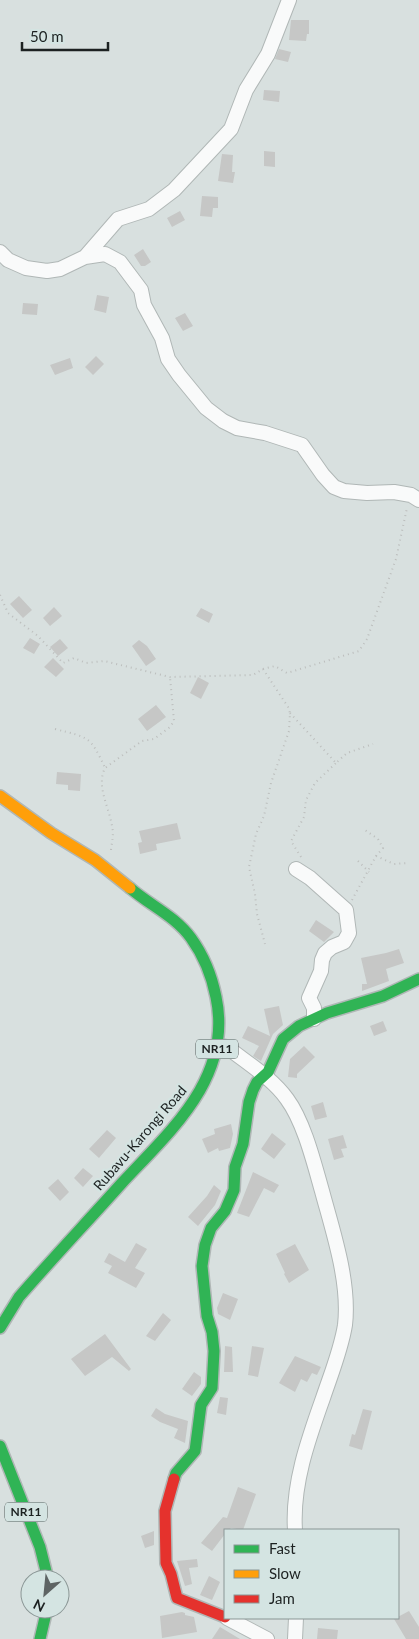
<svg xmlns="http://www.w3.org/2000/svg" width="419" height="1639" font-family="Lato,sans-serif">
<style>
.building{fill:#c6c7c6}
.lines{fill:none;stroke-linecap:round;stroke-linejoin:round}
.street-casing{stroke:#b0b7b6;stroke-width:16}
.fast-casing{stroke:#b0b7b6;stroke-width:14}
.slow-casing{stroke:#b0b7b6;stroke-width:14}
.jam-casing{stroke:#b0b7b6;stroke-width:14}
.path{stroke:#bcbebd;stroke-width:2;stroke-dasharray:1 4;stroke-linecap:butt}
.street{stroke:#f9fafa;stroke-width:14}
.fast{stroke:#30b455;stroke-width:11}
.slow{stroke:#ff9f0a;stroke-width:11}
.jam{stroke:#e5322d;stroke-width:11}
.labels{text-anchor:middle;stroke-width:4.5;stroke-linejoin:round;paint-order:stroke}
.shield{fill:#d4e4e2;stroke:#535c5b;stroke-width:1}
.shield-label{font-size:12px;font-weight:bold;fill:#1c2121}
.street-label{font-size:14px;fill:#1c2121;stroke:#d4e4e2}
</style>
<rect width="100%" height="100%" fill="#d8e0df"/>
<path class="building" d="M291,20H309V34H307L306,41L289,40Z
M279,49L291,52L288,62L275,59Z
M264,90L280,91L279,102L263,100Z
M264,151L275,152V167L264,166Z
M222,154L233,155L232,172H235L233,183L218,181Z
M202,196L218,197V208H213L212,217L200,216Z
M180,211L185,220L172,227L167,218Z
M143,249L151,262L145,266H141L134,255Z
M97,295L109,297L106,313L94,310Z
M23,303L38,304L37,315L22,314Z
M185,313L193,326L183,331L175,318Z
M96,356L104,364L93,375L85,367Z
M70,358L73,368L55,375L50,365Z
M19,596L32,610L23,618L10,604Z
M54,607L62,616L50,626L43,618Z
M201,608L213,614L209,623L196,616Z
M30,638L40,644L34,654L23,648Z
M60,639L68,648L58,656L50,647Z
M139,640L147,646L156,659L146,666L132,646Z
M53,658L64,669L56,677L44,667Z
M198,677L209,683L201,699L190,693Z
M156,705L166,717L147,731L138,719Z
M57,772L81,774L80,791L68,790V785L56,784Z
M177,823L181,839L156,844L157,850L140,854L138,843L142,842L139,831Z
M316,920L334,932L324,942L309,931Z
M399,949L404,963L386,969L389,981L362,991V984H367L361,958L386,953Z
M279,1006L283,1025L273,1034L261,1061L253,1056L259,1046L242,1038L248,1026L270,1036L264,1009Z
M383,1021L387,1031L374,1036L370,1026Z
M304,1046L315,1057L297,1074V1078L288,1077L290,1059Z
M323,1102L327,1117L315,1120L311,1106Z
M231,1124L233,1134L230,1148L219,1151L218,1148L208,1153L202,1139L215,1134L214,1129Z
M107,1130L116,1138L99,1158L89,1149Z
M272,1133L286,1144L274,1159L261,1149Z
M343,1135L347,1148L341,1149L344,1157L334,1160L328,1139Z
M83,1168L93,1176L83,1187L74,1178Z
M253,1172L279,1185L274,1193L264,1188L249,1217L237,1213Z
M58,1179L69,1192L60,1201L48,1188Z
M214,1185L221,1191L215,1205L198,1226L188,1217L207,1196Z
M136,1243L147,1249L135,1268L145,1273L136,1288L108,1273L112,1266L104,1262L109,1253L125,1262Z
M295,1244L309,1270L289,1283L284,1274L285,1273L276,1254Z
M223,1293L238,1299L230,1320L218,1314L217,1308Z
M163,1313L171,1320L155,1341L146,1336Z
M105,1334L131,1369L129,1371L112,1357L85,1376L71,1359Z
M225,1346L232,1347L233,1372H224Z
M252,1346L264,1348L258,1377L248,1375Z
M295,1356L321,1367L317,1375L312,1373L307,1382L301,1379L295,1392L279,1383Z
M194,1372L201,1377V1384L192,1396L182,1389Z
M220,1397L228,1398L226,1415L217,1413Z
M156,1408L165,1414L188,1421L185,1443L174,1438L178,1429L160,1422L151,1416Z
M363,1409L372,1411L362,1450L349,1446L352,1434L355,1435Z
M238,1487L256,1494L243,1530L231,1528L229,1530H225V1534L212,1551L201,1543L223,1517L227,1518Z
M154,1531V1545L145,1548L141,1536Z
M197,1559L198,1567L189,1568L192,1584L185,1586L177,1561Z
M209,1576L220,1582L212,1600L200,1595Z
M409,1611L419,1627V1639H406L394,1619Z
M182,1612L185,1613V1615L194,1617L197,1632L162,1638L160,1616Z
M220,1627L240,1639H212Z
M318,1628L338,1630L337,1639H317Z"/>
<g class="lines">
<g class="street-casing">
<path id="street" d="M0,252L8,260L26,268L47,271L60,269L85,257L105,254L120,262L141,290L144,305L162,338L168,359L179,375L206,408L223,421L237,428L265,433L302,445L323,475L334,487L344,491L367,493L394,492L411,495L419,500
M85,257L118,219L149,209L174,190L231,129L246,90L268,54L289,0
M296,869L310,878L346,910L349,933L344,942L332,947L325,953L322,960L321,971L309,998L314,1008V1019
M218,1045L227,1047C247,1063 272,1078 287,1099C304,1122 314,1163 322,1191C333,1232 350,1282 345,1325C341,1350 331,1374 323,1398C308,1440 292,1485 295,1530
M227,1618L267,1639
M295,1639L296,1618"/>
</g>
<g class="fast-casing">
<path id="fast" d="M0,1328L19,1297C52,1259 87,1222 121,1184C170,1131 233,1078 216,997C212,977 204,956 191,938C175,916 151,906 130,888
M0,1446L40,1547L48,1579
M174,1479L176,1473L195,1451L201,1405L212,1388L214,1351L212,1332L207,1316L202,1266L205,1245L211,1228L225,1211L234,1190L235,1167L243,1144L249,1102L253,1090L257,1082L268,1072L283,1039L299,1026L327,1013L383,996L419,979
M40,1639L47,1609"/>
</g>
<g class="slow-casing">
<path id="slow" d="M0,796L51,833L95,860L130,888"/>
</g>
<g class="jam-casing">
<path id="jam" d="M174,1479L165,1511L166,1563L171,1574L177,1598L225,1617"/>
</g>
<path class="path" d="M0,595L8,613L38,636L63,663L74,658L86,663L104,661L170,677L253,675L263,669L275,666L287,673L359,651L367,639L396,559L407,508
M263,669L288,707L290,713L289,731L271,783L264,816L256,834L249,867L255,894L257,914L265,944
M290,713L336,763L347,753L373,744
M55,729C89,738 90,735 105,768
M111,850C112,841 114,835 112,826C109,807 96,786 105,768L142,741L154,739L170,727L174,721L170,677
M376,856L394,864L408,863
M301,857L291,841L304,817L306,800L315,783L336,763
M358,861L369,872
M352,900L376,856L383,848L378,839L365,830"/>
<use href="#street" class="street"/>
<use href="#fast" class="fast"/>
<use href="#slow" class="slow"/>
<use href="#jam" class="jam"/>
</g>
<g class="labels">
<g class="shield">
<rect x="196" y="1039.5" width="42" height="19" rx="4"/>
<rect x="5" y="1502.5" width="42" height="19" rx="4"/>
</g>
<g class="shield-label">
<text x="217" y="1053">NR11</text>
<text x="26" y="1516">NR11</text>
</g>
<g class="street-label">
<text transform="translate(140 1138) rotate(-49)" y="5">Rubavu-Karongi Road</text>
</g>
</g>
<rect x="224" y="1529" width="175" height="90" fill="#d4e4e2" stroke="#8a9695"/>
<rect x="234" y="1545" width="25" height="8" fill="#30b455" stroke="#8a9695"/>
<text x="269" y="1554" font-size="15" fill="#1c2121">Fast</text>
<rect x="234" y="1570" width="25" height="8" fill="#ff9f0a" stroke="#8a9695"/>
<text x="269" y="1579" font-size="15" fill="#1c2121">Slow</text>
<rect x="234" y="1595" width="25" height="8" fill="#e5322d" stroke="#8a9695"/>
<text x="269" y="1604" font-size="15" fill="#1c2121">Jam</text>
<g transform="translate(45 1594) rotate(207)"><circle r="24" fill="#d4e4e2" stroke="#8a9695"/>
<path d="M0-4L9 19L0 12L-9 19Z" fill="#5e6464"/>
<text y="-8" font-size="14" font-weight="bold" text-anchor="middle" fill="#1c2121">N</text>
</g>
<path d="M22 42v8h86v-8" fill="none" stroke="#1c2121" stroke-width="2.5"/>
<text x="30" y="42" font-size="15" fill="#1c2121" stroke="#d4e4e2" stroke-width="4" paint-order="stroke">50 m</text>
</svg>
